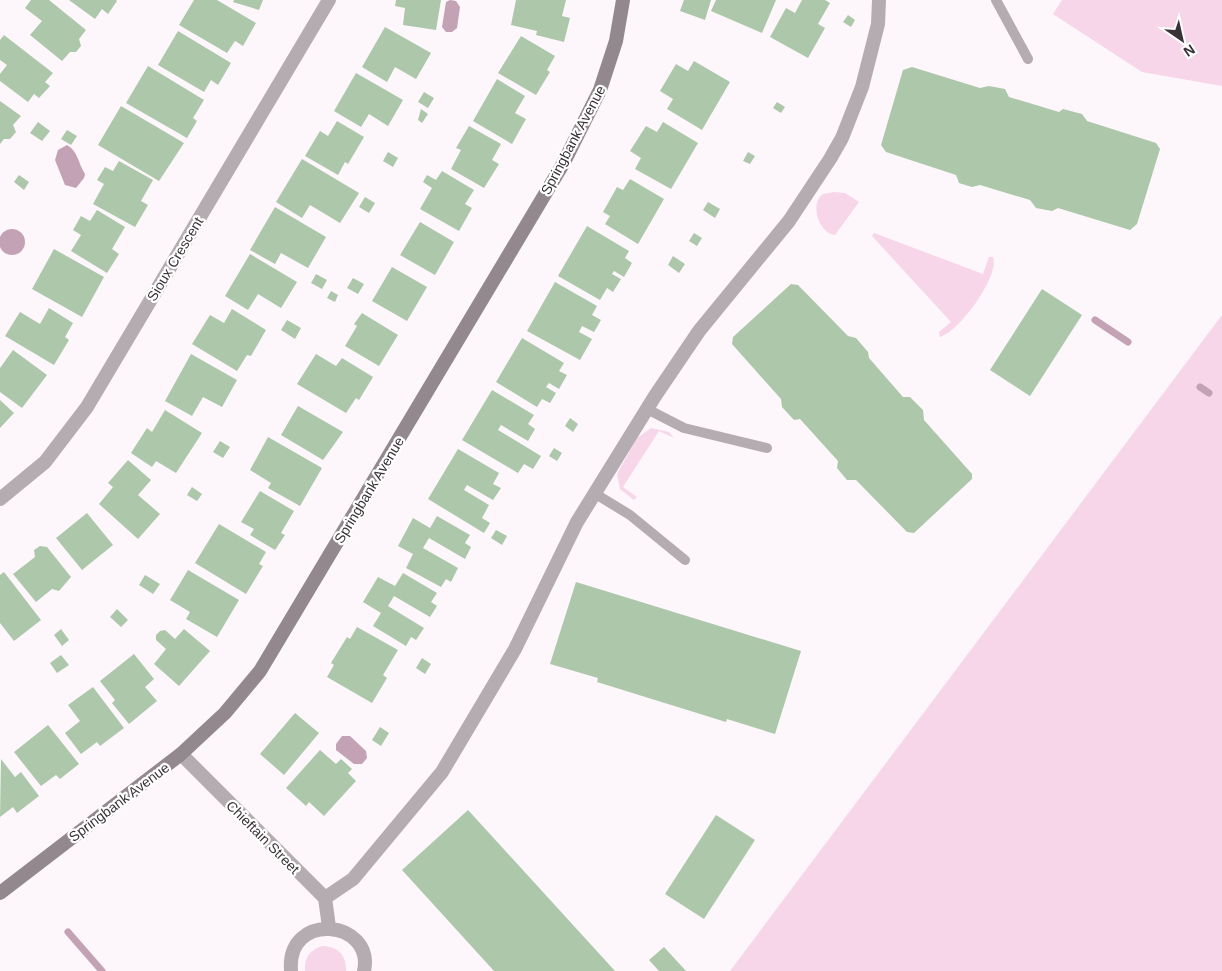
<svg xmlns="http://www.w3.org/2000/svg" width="1222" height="971" font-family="Helvetica,sans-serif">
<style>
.green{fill:#f7d6e9}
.water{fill:#c4a2b5}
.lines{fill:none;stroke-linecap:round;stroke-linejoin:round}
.stream{stroke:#c4a2b5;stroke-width:7}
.building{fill:#adc7ab}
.service{stroke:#b4acb1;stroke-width:10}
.minor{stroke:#b4acb1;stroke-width:14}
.secondary{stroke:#92888e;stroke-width:14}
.labels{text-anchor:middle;stroke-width:4.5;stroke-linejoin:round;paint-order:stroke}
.street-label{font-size:14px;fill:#383236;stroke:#fff}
</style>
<rect width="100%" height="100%" fill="#fdf6fa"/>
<path class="green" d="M1062,0H1222V86L1142,72L1053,14Z
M834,192L845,193L859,202L835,235C819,233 809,204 823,194Z
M874,233L983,274L989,257H993C1000,276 959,332 940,337L939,332L951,322L872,236Z
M1222,315V971H730Z
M651,428L669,432L674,438L659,431L623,487L637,497L634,500L620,489L617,474L637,438Z
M322,946C338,946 347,956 346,971H305C304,958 310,950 322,946Z"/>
<path class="water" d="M450,0L456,1L460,7L457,28L452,32H446L442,27L446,2Z
M67,145C78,151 78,163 85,174L84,178L76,188L65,185L55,160L58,150Z
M-1 242a13 13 0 1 1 26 0a13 13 0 1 1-26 0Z
M342,736H350L366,751L367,758L362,764H354L336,750V744Z"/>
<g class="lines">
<path class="stream" d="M1095,320L1128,342
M1200,387L1209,393
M68,932L102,971"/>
</g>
<path class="building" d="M31,0H49L86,30L79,39L81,46L76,52H70L62,61L30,35L42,21L25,8Z
M69,0H116L117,1L108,14L102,9L95,19Z
M194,0H217L256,23L243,46L235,41L227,53L179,25Z
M234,0H263L259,10L233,2Z
M396,0H441L436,30L403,25L405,8L395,6Z
M516,0H566L562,16L570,18L564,42L536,35L537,31L511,25Z
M684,0H711L705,20L680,11Z
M716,0H776L762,33L711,11Z
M802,0H825L830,3L818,24L825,28L808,58L770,37L786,8L795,13Z
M848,15L855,20L851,27L843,22Z
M385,27L431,53L416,79L395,67L387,82L362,67Z
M178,31L231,63L218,85L211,80L204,92L158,65Z
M4,35L53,73L45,82L50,86L39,98L34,94L28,102L0,81V74L7,65L0,60V40Z
M521,36L555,56L547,70L550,72L536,95L498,73Z
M694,61L730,82L702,130L667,109L673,99L660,91L676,64L688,71Z
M148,66L204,100L193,118L197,121L187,138L126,103Z
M912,67L980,88L989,86L1005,89L1009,97L1059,112L1063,109L1082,114L1087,121L1156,143L1160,149L1137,224L1130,230L1058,208L1052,211L1036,208L1030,200L980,185L972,187L959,183L956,175L886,152L881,145L903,70Z
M356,73L403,100L388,126L369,114L361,127L334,111Z
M497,79L525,96L515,113L526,119L512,144L473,121Z
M424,92L434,98L428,108L418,102Z
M0,101L21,116L13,125L16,132L10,139H4L0,144Z
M777,102L785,107L781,113L773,108Z
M121,106L184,143L159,181L98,145Z
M421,109L428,114L422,123L418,120Z
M337,121L364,137L348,164L345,162L338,175L305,156L320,131L328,136Z
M38,122L50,131L42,141L30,133Z
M663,122L698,143L671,189L635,169L641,158L630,151L646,126L657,132Z
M469,126L501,144L492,160L499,164L484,188L451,169L461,150L456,148Z
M67,130L77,136L71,145L61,139Z
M388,152L398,158L393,167L383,161Z
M748,152L755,156L750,164L743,161Z
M302,159L359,193L340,223L310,205L302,218L276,202Z
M119,161L153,180L141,201L148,205L135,227L93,204L104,184L97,180L105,167L113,171Z
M442,171L474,190L465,204L472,208L459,231L420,209L432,188L423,182L427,175L436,180Z
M19,175L29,182L24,190L14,182Z
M630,179L664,199L638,244L605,224L610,216L603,212L617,187L623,190Z
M365,197L375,203L369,213L359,207Z
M708,202L720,209L715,218L703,210Z
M275,207L326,237L308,268L281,253L275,264L250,250Z
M97,210L125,227L112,249L119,254L107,273L71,251L81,235L73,230L81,216L90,221Z
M420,222L454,242L435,275L400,255Z
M587,226L629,251L625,258L632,263L624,277L614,271L612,274L621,279L613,292L607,288L600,300L558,276Z
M694,233L702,238L697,246L689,241Z
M54,249L104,277L82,317L32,289Z
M250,254L297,282L281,308L258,294L248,310L225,296Z
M673,256L685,264L679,273L668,265Z
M392,267L427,287L407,321L372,301Z
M316,274L327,280L322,289L311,283Z
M353,278L364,284L358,294L347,288Z
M555,282L597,306L592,315L601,320L594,332L582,326L579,332L592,339L580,360L527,331Z
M791,284L798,285L848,336L856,338L868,352L869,358L903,397H910L923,410L924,420L972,474V479L914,533L907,532L856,480H847L837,468L838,461L800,419L794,420L782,407L781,399L732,344L733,337Z
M1042,289L1082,315L1030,396L990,370Z
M331,291L338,295L335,302L327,298Z
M49,308L73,323L65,337L69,340L54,365L5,336L20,312L40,324Z
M232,309L266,330L251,356L247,355L237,371L192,344L210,315L224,323Z
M362,313L398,335L379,366L345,346L357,326L354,324Z
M287,320L301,328L295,339L281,330Z
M522,338L564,363L559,371L567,375L559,389L549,383L546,387L556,393L550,403L542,399L537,407L496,382Z
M13,350L47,375L22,408L0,392V368Z
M191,354L237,380L222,407L203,397L192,416L165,401Z
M316,354L336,366L342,358L373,377L359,400L356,398L346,413L297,384Z
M492,390L534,415L528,424L535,429L528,441L501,425L498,430L541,456L533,469L524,464L518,473L462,440Z
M0,400L14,413L0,428Z
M298,406L343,432L323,460L281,435Z
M165,410L202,433L176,473L156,461L152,467L131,453L147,428L152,432Z
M570,418L578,424L573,432L565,426Z
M268,437L322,468L300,506L268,488L271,483L250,470Z
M220,441L230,447L223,458L213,452Z
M554,448L562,453L557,461L549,456Z
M458,449L499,473L493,484L501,488L493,500L467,485L464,490L489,505L482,518L490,523L484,533L428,499Z
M128,460L151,480L138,495L160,514L138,539L99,504L113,487L108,483Z
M192,487L202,494L197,501L187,495Z
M260,491L294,511L281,533L285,535L275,550L250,535L254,529L241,522Z
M87,513L113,545L82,570L56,538Z
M437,516L470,535L465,543L471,547L465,559L429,538L423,548L458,568L451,582L446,579L441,587L406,568L413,554L398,546L413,518L430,528Z
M219,524L266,552L259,564L263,566L246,594L195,563Z
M496,530L507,536L502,545L491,538Z
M40,546L47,547L71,577L59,591L52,589L36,602L13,574L35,557L34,550Z
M188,570L239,600L217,637L186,619L190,612L170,600Z
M4,572L41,620L14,641L0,623V575Z
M403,573L437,593L431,602L437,606L430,617L394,596L388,606L424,628L416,640L411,637L406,646L373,626L381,613L363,602L378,577L395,586Z
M145,575L160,584L153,594L139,585Z
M576,582L801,651L775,734L727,719L726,722L597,682L598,678L550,664Z
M117,609L128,620L121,627L110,617Z
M357,627L398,650L383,675L387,678L372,703L327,677L334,665L331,663L347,637L350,639Z
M61,629L69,640L62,646L54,635Z
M184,629L210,651L179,686L154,664L166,649L156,640V635L160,631L165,630L175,639Z
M134,654L154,679L145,687L157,701L129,724L112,703L115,700L100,681Z
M61,655L69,665L57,673L50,663Z
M422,658L431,664L425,674L416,668Z
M93,687L124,728L100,746L97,742L81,754L65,733L80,721L68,705Z
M295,713L319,733L284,775L260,754Z
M48,725L79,764L60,779L56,775L41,786L14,752Z
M380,727L389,733L381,746L372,740Z
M320,750L336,764L341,759L352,769L348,773L356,781L324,816L309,802L306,806L286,788Z
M1,759L15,777L21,772L39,796L17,813L13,807L0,817Z
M468,810L615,971H494L402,870Z
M716,815L755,840L704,919L665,894Z
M664,947L686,971H659L649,960Z"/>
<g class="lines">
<path class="service" d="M996,0L1028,59
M647,409L684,428L767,448
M594,493L630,515L685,560"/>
<path class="minor" d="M0,499L45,462L87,407L329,0
M181,754L325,898L329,927
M325,898L353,879L442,772L515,649L577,522L655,396L699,331L789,221L830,159L842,138L862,87L878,24L879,0
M291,971C286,910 375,920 364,971"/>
<path class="secondary" d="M0,893L181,754L225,713L260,671L563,164L600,90L616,41L623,0"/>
</g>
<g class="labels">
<g class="street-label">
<text transform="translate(573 140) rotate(-62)" y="5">Springbank Avenue</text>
<text transform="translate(175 259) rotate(-59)" y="5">Sioux Crescent</text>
<text transform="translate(369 490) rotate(-59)" y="5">Springbank Avenue</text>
<text transform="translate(119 802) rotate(-37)" y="5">Springbank Avenue</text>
<text transform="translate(263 837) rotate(45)" y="5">Chieftain Street</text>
</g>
</g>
<g transform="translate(1182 40) rotate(146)" stroke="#ffffff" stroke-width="4" paint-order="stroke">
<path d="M0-4L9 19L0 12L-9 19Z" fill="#383236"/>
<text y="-8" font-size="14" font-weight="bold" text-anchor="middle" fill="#383236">N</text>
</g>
</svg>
